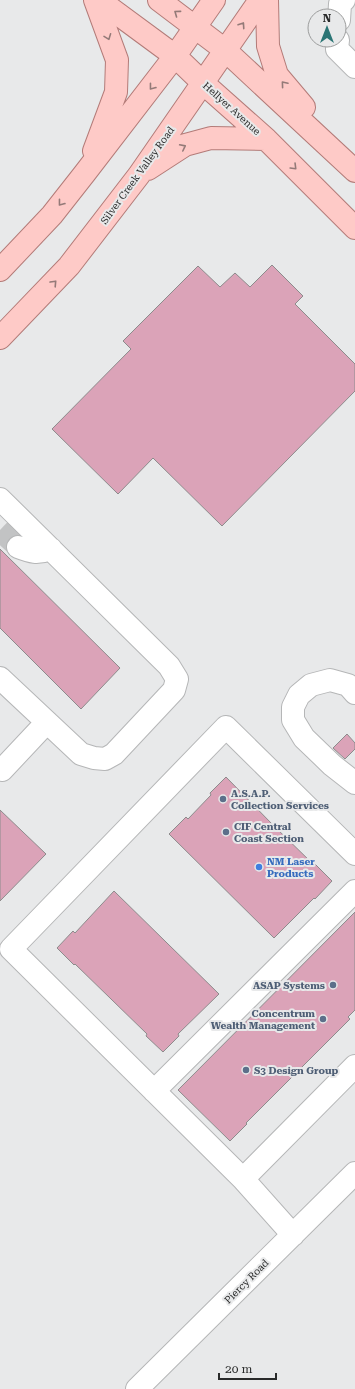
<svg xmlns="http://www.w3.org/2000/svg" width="355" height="1389" font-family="'Roboto Serif',serif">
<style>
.building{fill:#dba3b8;stroke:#8d8b8c}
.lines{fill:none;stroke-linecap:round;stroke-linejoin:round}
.minor-tunnel{stroke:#c2c3c4;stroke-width:22;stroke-dasharray:22 11;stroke-linecap:butt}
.minor-casing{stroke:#b5b6b7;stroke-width:24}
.major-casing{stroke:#b37b78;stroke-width:24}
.minor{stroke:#fff;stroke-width:22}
.major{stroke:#fecac7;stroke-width:22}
.oneway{stroke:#947a78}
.service-dot{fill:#5c6f8a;stroke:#e8e9ea;stroke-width:1.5}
.shop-dot{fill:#3f7fe0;stroke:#e8e9ea;stroke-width:1.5}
.labels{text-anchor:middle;stroke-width:4;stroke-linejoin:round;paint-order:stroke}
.street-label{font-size:10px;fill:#292a2a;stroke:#e8e9ea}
.service-label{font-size:10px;font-weight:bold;fill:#4e5e75;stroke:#e8e9ea;text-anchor:start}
.shop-label{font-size:10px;font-weight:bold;fill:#366cbe;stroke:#e8e9ea;text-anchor:start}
</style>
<rect width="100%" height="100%" fill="#e8e9ea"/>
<path class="building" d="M272,265L303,296L295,304L355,364V391L222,526L153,458L118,494L52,429L131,349L123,341L198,266L220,287L235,273L250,287Z
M0,549L120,668L81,709L0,628Z
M347,734L355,743V749L345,759L333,748Z
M226,777L273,825L314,865L315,864L332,881L315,899L314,898L274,938L169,834L186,817L188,819L211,795L210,793Z
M0,810L46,854L0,901Z
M114,891L219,994L178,1034L179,1036L163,1052L146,1036L147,1034L75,964L74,965L57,948L73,931L75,933Z
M355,912V1010L348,1017L350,1019L246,1123L247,1124L230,1141L178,1090Z"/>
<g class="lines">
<path class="minor-tunnel" d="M0,530L18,547"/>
<g class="minor-casing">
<path id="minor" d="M339,20L340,4L344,0
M338,40L337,49L355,67
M0,499L169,666L177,679L174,690L114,754L105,759L94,758L81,754L0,678
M18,547C31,552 37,554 51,549
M355,693L348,685L330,680L311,685L299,695L293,707V720L304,738L332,765L355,783
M2,770L47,722
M154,1091L355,891
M243,1179L355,1066
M293,1235L243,1179L11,949L226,727L355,854
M137,1389L355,1173"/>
</g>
<g class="major-casing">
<path id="major" d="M99,0L175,56L203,83L266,139L355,228
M159,0L225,50L355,171
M267,0L268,46L277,75L304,107
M94,151L116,92L117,60L95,0
M148,169L185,145L211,138L266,139
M0,270L52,215L85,173L175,56L214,0
M0,338L69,266L139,175L260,0"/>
</g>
<use href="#minor" class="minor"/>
<use href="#major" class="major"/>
</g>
<defs><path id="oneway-chevron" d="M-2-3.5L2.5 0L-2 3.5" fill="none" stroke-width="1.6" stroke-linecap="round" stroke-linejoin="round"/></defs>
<g class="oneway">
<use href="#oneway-chevron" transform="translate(177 13) rotate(-144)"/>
<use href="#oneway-chevron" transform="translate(242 25) rotate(-56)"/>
<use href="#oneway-chevron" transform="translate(108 37) rotate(69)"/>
<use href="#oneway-chevron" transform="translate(284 84) rotate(-130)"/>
<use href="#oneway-chevron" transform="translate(152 87) rotate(128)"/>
<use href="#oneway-chevron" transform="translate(183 147) rotate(-27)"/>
<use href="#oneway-chevron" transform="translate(294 167) rotate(45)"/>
<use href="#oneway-chevron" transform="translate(61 203) rotate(128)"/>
<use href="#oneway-chevron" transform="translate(54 283) rotate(-47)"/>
</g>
<g class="service-dot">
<circle cx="223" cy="799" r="4"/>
<circle cx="226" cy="832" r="4"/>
<circle cx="333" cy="985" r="4"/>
<circle cx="323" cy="1019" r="4"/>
<circle cx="246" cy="1070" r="4"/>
</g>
<circle class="shop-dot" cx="259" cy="867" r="4"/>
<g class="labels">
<g class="street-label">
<text transform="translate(232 108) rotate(42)" y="4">Hellyer Avenue</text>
<text transform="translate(137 175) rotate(-54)" y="4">Silver Creek Valley Road</text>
<text transform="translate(246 1281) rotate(-45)" y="4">Piercy Road</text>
</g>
<g class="service-label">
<text x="231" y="797">A.S.A.P.<tspan x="231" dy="12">Collection Services</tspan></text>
<text x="234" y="830">CIF Central<tspan x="234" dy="12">Coast Section</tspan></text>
<text x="325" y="989" text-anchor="end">ASAP Systems</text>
<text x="315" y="1017" text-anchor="end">Concentrum<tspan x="315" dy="12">Wealth Management</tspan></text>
<text x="254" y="1074">S3 Design Group</text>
</g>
<g class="shop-label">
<text x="267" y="865">NM Laser<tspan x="267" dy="12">Products</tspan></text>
</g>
</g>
<g transform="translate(327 28)"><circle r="19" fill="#e8e9ea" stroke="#9c9d9d"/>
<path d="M0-3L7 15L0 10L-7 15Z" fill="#2b7575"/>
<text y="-6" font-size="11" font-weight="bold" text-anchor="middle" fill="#292a2a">N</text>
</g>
<path d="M219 1373v6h57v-6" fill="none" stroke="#292a2a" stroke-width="2"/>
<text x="225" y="1373" font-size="12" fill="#292a2a" stroke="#e8e9ea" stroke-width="3" paint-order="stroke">20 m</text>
</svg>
